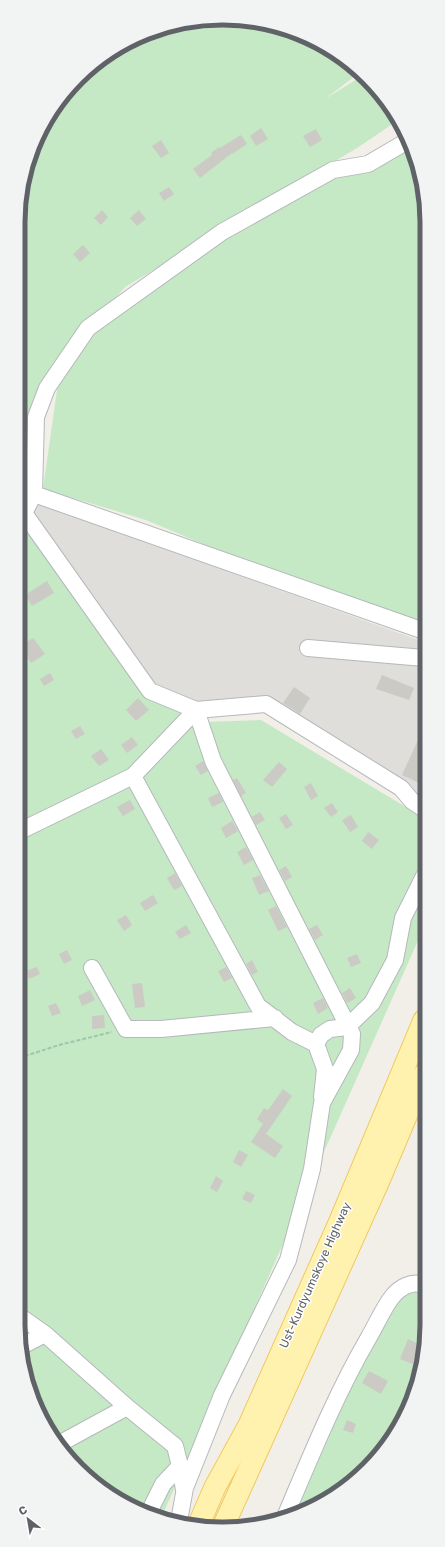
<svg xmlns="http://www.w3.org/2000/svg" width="445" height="1547" font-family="Rubik,sans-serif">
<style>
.industrial{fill:#e0deda}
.green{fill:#c5e8c5}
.building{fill:#cccac5}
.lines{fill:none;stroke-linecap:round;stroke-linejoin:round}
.minor-casing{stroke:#b5b8bc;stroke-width:18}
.major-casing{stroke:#f2c960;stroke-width:23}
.path{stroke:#9cc7a9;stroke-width:2;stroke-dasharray:4 2;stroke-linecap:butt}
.minor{stroke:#fff;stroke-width:16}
.major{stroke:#fff2af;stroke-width:21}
.labels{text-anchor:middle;stroke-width:3;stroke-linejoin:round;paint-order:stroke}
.street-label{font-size:12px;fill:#5f6368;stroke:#fff}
.rim{fill:none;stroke:#5f6368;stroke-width:5}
</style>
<rect width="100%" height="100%" fill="#f1efe8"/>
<path class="industrial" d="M36,502L424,642V800L265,699L197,707L150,686L28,513Z"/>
<path class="green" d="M182,22H262L325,45L359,73L325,99L362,76L376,87L397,121L357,148L125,287L52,369L21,476L38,541L119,655L205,722L261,720L424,818V927L162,1516L132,1508L69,1460L33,1403L18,1324L22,183L52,109L109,53Z
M405,134L411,144L425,196L424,637L146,520L43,489L60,369L129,292L362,157Z
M405,1284L423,1292V1364L399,1427L347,1487L288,1518L276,1520L371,1325Z"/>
<path class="building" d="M261,128L268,139L256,146L250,136Z
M316,129L322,140L310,147L303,136Z
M241,135L247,144L232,154V153L200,178L193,169L212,155L211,153L219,147L220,148Z
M161,140L169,153L161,158L152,146Z
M169,187L174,194L164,201L159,193Z
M102,210L108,217L101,225L94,218Z
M139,210L146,219L137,226L130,218Z
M83,245L90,253L80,262L73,254Z
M47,581L54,593L32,606L25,595Z
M33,638L45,654L31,663L20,646Z
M50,673L54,680L44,686L40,679Z
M382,675L414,688L409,700L376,689Z
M294,687L310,698L300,714L283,703Z
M138,698L149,710L136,721L126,710Z
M80,726L85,734L76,739L71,731Z
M424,727V777L421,784L402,775Z
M132,737L138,745L127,753L121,745Z
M101,749L109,760L99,766L91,756Z
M203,761L208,771L201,775L195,766Z
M279,762L287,769L272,787L263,780Z
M237,778L246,793L241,796L233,780Z
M311,783L318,796L311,800L304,787Z
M219,793L223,802L212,807L208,798Z
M130,800L135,809L123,816L117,807Z
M332,803L338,812L331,817L324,808Z
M260,812L265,820L256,825L252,817Z
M286,814L293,825L286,829L279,818Z
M351,815L358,827L350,832L342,820Z
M232,821L238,831L226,838L221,828Z
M368,832L379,840L372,849L362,841Z
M246,847L253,860L244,865L237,852Z
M286,866L292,877L285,881L279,870Z
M175,873L182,886L174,890L167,878Z
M260,875L269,891L259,895L252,878Z
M153,895L158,903L145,911L140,903Z
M276,906L287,927L278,931L268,910Z
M126,915L132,925L124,931L117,920Z
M186,925L191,933L180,939L175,932Z
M317,925L323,935L315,940L309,929Z
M67,950L72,960L64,964L59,954Z
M357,954L361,963L351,967L347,958Z
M252,960L258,972L252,975L246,964Z
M37,967L40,974L29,979L26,971Z
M226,967L232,978L224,982L218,971Z
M142,983L145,1007L135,1008L132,984Z
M350,988L356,998L347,1003L342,993Z
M90,990L95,1000L82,1006L78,996Z
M323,998L328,1008L318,1014L313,1003Z
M56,1003L61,1013L52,1016L48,1006Z
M104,1015L105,1028L92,1029V1016Z
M283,1089L292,1096L266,1134L283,1146L275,1158L251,1142L263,1124L257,1119L264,1108L268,1110Z
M239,1150L248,1155L241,1167L233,1162Z
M216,1176L223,1181L217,1192L210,1188Z
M246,1191L255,1195L251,1203L242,1199Z
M408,1339L421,1345L413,1364L400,1359Z
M369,1371L388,1381L381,1394L362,1383Z
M347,1420L356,1424L353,1433L343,1430Z"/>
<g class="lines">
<g class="minor-casing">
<path id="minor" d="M34,494L424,631
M21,513H24L150,691L196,710L213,761L352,1034L351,1050L322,1103L312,1169L288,1260L222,1395L185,1488L179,1521
M24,513L34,494L36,417L47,388L88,328L222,232L333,170L368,164L409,140
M308,648L424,658
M133,776L258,1006L292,1032L316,1044L325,1069L322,1097
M20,831L133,776L196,710L266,704L401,788L412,801L424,809
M92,968L126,1029H161L275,1018
M316,1044L321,1035L330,1029L347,1027L372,1003L395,960L403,918L424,876
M18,1315L45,1334L127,1407L175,1446L180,1466L184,1490
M22,1346L45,1334
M59,1444L127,1407
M149,1512L163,1484L180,1466
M285,1519L287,1512C312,1453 337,1392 369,1337C376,1325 384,1307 392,1297C399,1288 412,1280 423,1285"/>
</g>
<g class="major-casing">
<path id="major" d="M198,1526L215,1487L249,1425L339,1223L424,1020
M223,1527L378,1183L424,1074"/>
</g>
<path class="path" d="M19,1058L59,1045L112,1032"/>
<use href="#minor" class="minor"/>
<use href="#major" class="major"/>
</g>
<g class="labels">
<g class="street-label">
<text transform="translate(315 1275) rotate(-66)" y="4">Ust-Kurdyumskoye Highway</text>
</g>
</g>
<path d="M0 0H445V1547H0ZM222 25H223A197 197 0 0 1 420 222V1325A197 197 0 0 1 223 1522H222A197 197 0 0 1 25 1325V222A197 197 0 0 1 222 25Z" fill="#f2f3f3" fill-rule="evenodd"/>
<path class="rim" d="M222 25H223A197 197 0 0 1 420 222V1325A197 197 0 0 1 223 1522H222A197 197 0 0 1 25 1325V222A197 197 0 0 1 222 25Z"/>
<g transform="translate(28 1519) rotate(329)" stroke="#ffffff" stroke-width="3" paint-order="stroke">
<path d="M0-3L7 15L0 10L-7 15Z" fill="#5f6368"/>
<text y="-6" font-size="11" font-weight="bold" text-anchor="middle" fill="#5f6368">С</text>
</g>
</svg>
